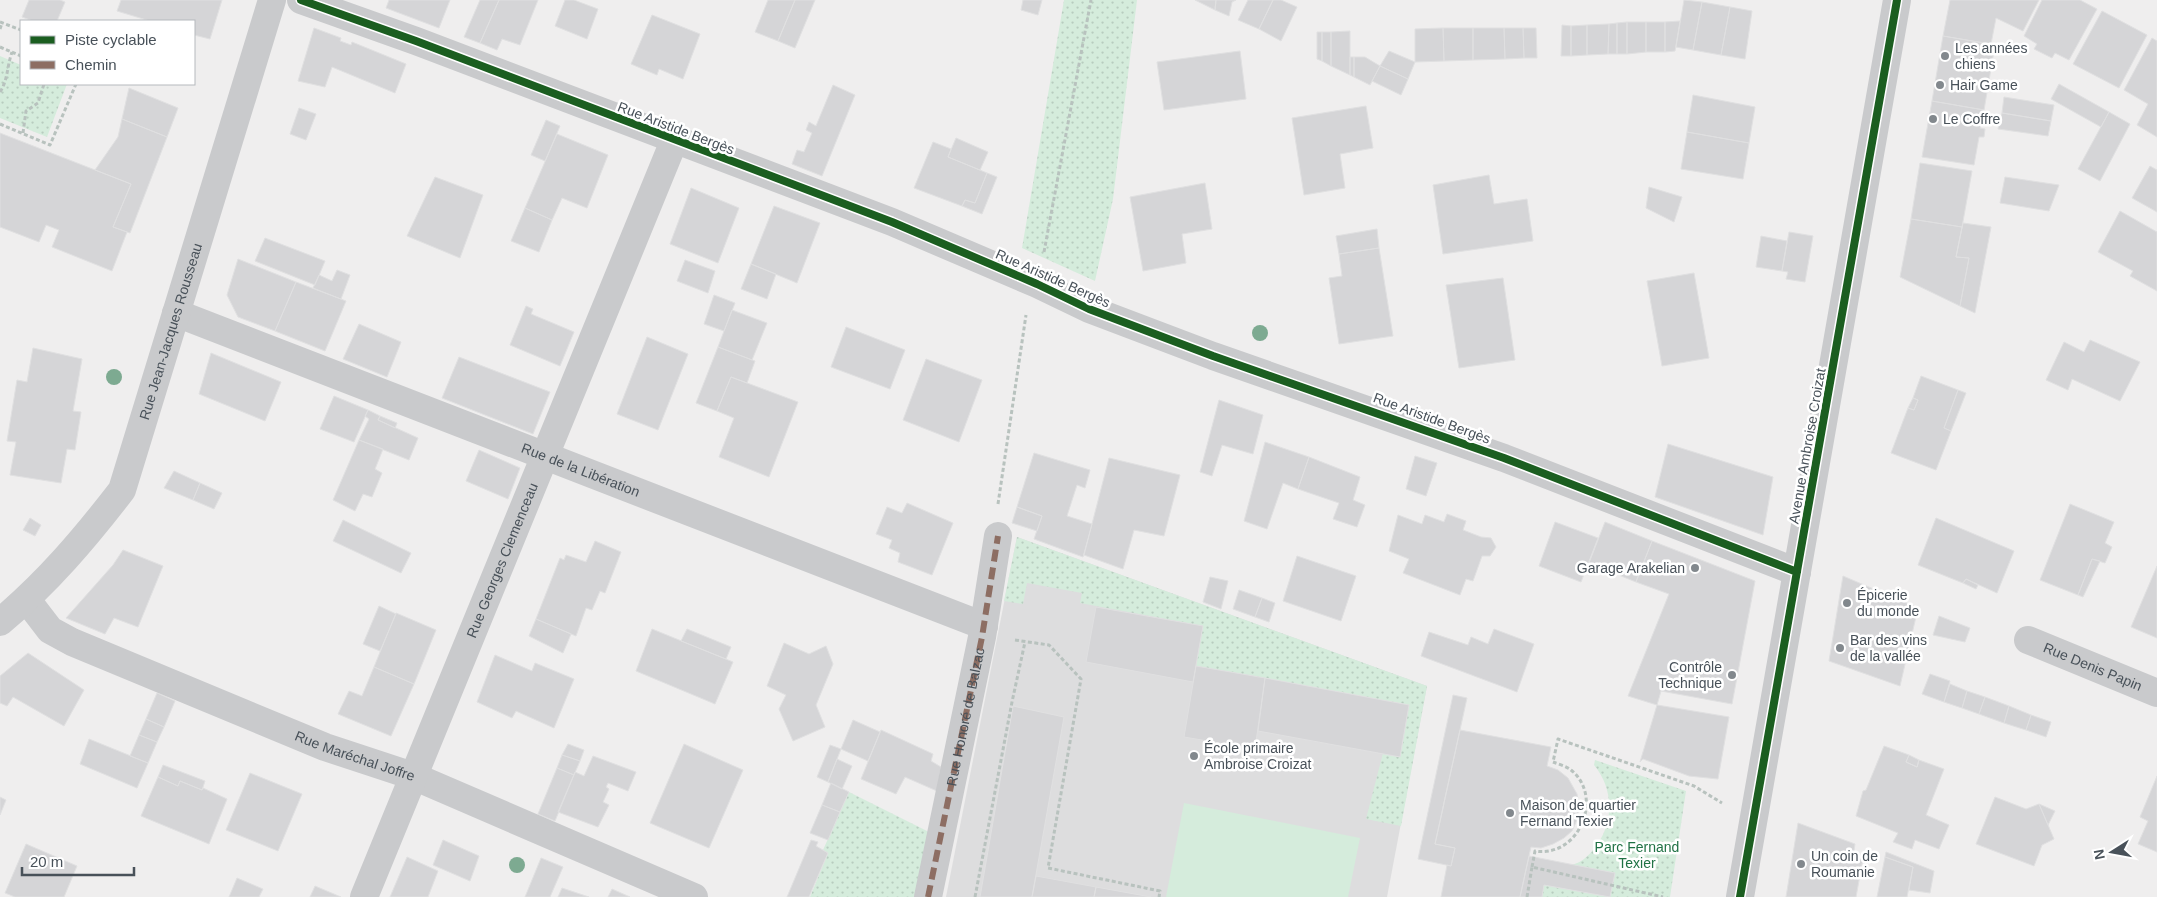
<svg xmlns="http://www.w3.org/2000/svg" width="2157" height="897" font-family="Arial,sans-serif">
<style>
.education{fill:#ddddde}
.green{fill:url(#green-dots)}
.pitch{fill:#d5ecdc}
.building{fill:#d5d5d7;stroke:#e0e0e1}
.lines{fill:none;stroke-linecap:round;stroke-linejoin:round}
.path{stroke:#b8c2be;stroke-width:3;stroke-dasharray:4 2.5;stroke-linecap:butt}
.minor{stroke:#c9cacc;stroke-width:28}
.quiet{stroke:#8d6e63;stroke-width:6;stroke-dasharray:12 6;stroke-linecap:butt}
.cycleway-casing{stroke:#fff;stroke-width:11}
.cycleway{stroke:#1b5e20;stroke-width:8}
.tree{fill:#7daa91}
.poi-dot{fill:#82888d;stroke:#fff;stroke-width:2}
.labels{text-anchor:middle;stroke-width:5;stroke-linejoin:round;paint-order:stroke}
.poi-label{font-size:14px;fill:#485159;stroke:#fff;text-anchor:start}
.street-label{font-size:14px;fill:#485159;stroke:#fff}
.park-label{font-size:14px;fill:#207245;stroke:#fff}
</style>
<defs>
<pattern id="green-dots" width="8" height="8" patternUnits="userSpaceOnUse" patternTransform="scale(1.25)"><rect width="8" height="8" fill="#d5ecdc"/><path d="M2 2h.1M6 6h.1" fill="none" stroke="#b8ccbf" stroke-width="1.8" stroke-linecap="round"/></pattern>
</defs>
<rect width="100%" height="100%" fill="#efeeee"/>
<path class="education" d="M1017,537L1427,686L1387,897H946Z"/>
<path class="green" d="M1064,0H1137L1113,199L1095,281L1022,248Z
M0,56L21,65V84H67L47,137L0,118Z
M1017,537L1427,686L1401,826L1366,819L1383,753L1400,757L1409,705L1196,666L1203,626L1080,603L1082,593L1027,583L1023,604L1004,601Z
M1595,760L1686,791L1670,897H1535L1539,873C1550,870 1576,866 1584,859C1613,835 1618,794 1594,765Z
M849,792L929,832L915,897H810L828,853L823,850Z"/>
<path class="pitch" d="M1184,803L1360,838L1348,897H1166Z"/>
<path class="building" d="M29,0H60L65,2L57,21H33L22,17Z
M121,0H222L210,39L194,35V21H150L117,11Z
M389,0H450L439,28L386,8Z
M480,0H499L480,43L464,37Z
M499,0H538L520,45L502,39L497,50L480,43Z
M565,0H574L598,9L587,39L555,26Z
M768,0H795L778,41L755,32Z
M795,0H815L795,48L778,41Z
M1023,0H1042L1038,15L1021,10Z
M1195,0H1216L1215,10Z
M1216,0H1236L1232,2L1229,16L1215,10Z
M1248,0H1273L1259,29L1238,20Z
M1273,0H1281L1297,7L1281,41L1259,29Z
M1684,0L1702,2L1693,50L1676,47Z
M1950,0H2039L2023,31L1996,18L1991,44L1943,36Z
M2042,0H2080L2097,9L2069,60L2055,53L2052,58L2034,49L2037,44L2024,36Z
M1702,2L1730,7L1721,55L1693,50Z
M1730,7L1752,11L1745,59L1721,55Z
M2102,11L2147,35L2119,88L2073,64Z
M652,15L700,34L683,79L659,69L657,75L631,64Z
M1680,21L1675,51L1665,52V22Z
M1627,22V54H1617V23Z
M1627,22H1646V52L1627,54Z
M1646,22H1665V52H1646Z
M1617,23V54H1608L1609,24Z
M1609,24L1608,54L1587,55V25Z
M1562,25L1571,26V56H1561Z
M1587,25V55L1571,56V26Z
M314,28L341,38L340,41L351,45L352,42L406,64L395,93L332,67L325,87L298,81Z
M1443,28H1473V60L1444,61Z
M1443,28L1444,61L1415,62V29Z
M1473,28H1504L1505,59L1473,60Z
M1504,28H1523L1524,58L1505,59Z
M1523,28H1536L1537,58H1524Z
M1350,31V75L1331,66V32Z
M1317,32H1322V61L1317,59Z
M1322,32H1331V66L1322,61Z
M1943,36L1995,45L1984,110L1932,101Z
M2152,38L2157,41V137L2137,125L2148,104L2124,90Z
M1240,51L1246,99L1164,110L1157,62Z
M1389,51L1415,62L1408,79L1380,66Z
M1350,57H1354V77L1350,75Z
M1354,57H1365L1380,66L1370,85L1354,77Z
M1380,66L1408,79L1401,95L1372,81Z
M2059,84L2109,112L2101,127L2051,99Z
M833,85L855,95L822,176L792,164L797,150L804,152L812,133L806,130L809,122L816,126Z
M129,88L178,108L167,137L122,119Z
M1693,95L1755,107L1749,143L1687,132Z
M2004,97L2054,105L2051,121L2002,113Z
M1932,101L1984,110L1980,128L1985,129L1984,137H1979L1974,165L1922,157Z
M1366,106L1373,148L1340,154L1345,188L1304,195L1292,118Z
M299,108L316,114L306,140L290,134Z
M2109,112L2130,124L2100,181L2078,169Z
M2002,113L2051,121L2048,136L1998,129Z
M122,119L167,137L130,233L113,227L131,184L95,170L118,137Z
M546,120L560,126L545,161L531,155Z
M1687,132L1749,143L1743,179L1681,169Z
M0,133L131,184L113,227L127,232L112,271L52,247L59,230L46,225L39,242L0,227Z
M557,134L608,155L587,208L562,198L552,220L525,208Z
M956,138L988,152L980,170L948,157Z
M933,142L951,149L948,157L987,173L975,203L965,200L962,206L914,188Z
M1920,163L1972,171L1962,227L1911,219Z
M2150,166L2157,170V212L2132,198Z
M987,173L997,177L982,214L962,206L965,200L975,203Z
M1489,175L1494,204L1527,199L1533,241L1443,254L1433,185Z
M435,177L483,195L460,258L407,236Z
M2005,177L2059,185L2049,211L2000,203Z
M1205,183L1212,229L1182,234L1186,263L1143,271L1130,197Z
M1649,187L1682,197L1674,222L1646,208Z
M691,188L739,208L718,263L670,244Z
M774,206L820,223L797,283L751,264Z
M525,208L552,220L539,252L511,241Z
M2120,211L2157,232V291L2130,276L2133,271L2098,252Z
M1911,219L1962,227L1956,257L1969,258L1960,306L1900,277Z
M1963,223L1991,227L1975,313L1960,306L1969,258L1956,257Z
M1377,229L1379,248L1339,254L1336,236Z
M1789,232L1813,236L1805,282L1786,279L1788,272L1782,271Z
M1761,236L1787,241L1782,271L1756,267Z
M265,238L325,261L315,285L255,261Z
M1379,248L1393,336L1339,344L1329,278L1342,276L1339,254Z
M238,259L296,282L275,331L238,317L227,295Z
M685,260L715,271L708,293L677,281Z
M751,264L776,274L767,299L741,289Z
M337,270L350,275L341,299L313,288L319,275L332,281Z
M1694,273L1709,358L1662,366L1647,281Z
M1503,278L1515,360L1459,368L1446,285Z
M296,282L346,301L325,351L275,331Z
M714,295L735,303L724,331L704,324Z
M526,306L533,309L531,314L574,332L560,366L510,345Z
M732,310L767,323L752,360L718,347Z
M359,324L401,342L387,377L343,359Z
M846,327L905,350L890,389L831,367Z
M647,337L688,354L658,430L617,414Z
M2090,340L2140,362L2120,401L2072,379L2068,390L2046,380L2064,342L2084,352Z
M718,347L755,361L747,383L731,377L717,411L696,403Z
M33,348L82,359L73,411L81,412L75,450L67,449L61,483L10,475L16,442L7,441L17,380L27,382Z
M211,353L281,382L265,421L199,394Z
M459,357L550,392L533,434L442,398Z
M926,359L982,380L959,442L903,420Z
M1921,376L1958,390L1944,428L1951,431L1936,470L1891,453L1908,408L1914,410L1918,400L1913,398Z
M731,377L798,402L769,477L719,457L734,418L717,411Z
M1958,390L1966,393L1951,431L1944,428Z
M334,396L368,410L354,442L320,429Z
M1913,398L1918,400L1914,410L1908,408Z
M1219,400L1263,415L1253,454L1222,445L1212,476L1200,472Z
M368,410L380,416L378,420L418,438L409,460L359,440L369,419L365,416Z
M380,416L397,423L395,428L378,420Z
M359,440L383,449L375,469L382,473L372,497L363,494L355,511L333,500Z
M1265,442L1309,457L1298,489L1283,483L1267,529L1244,521Z
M1668,444L1773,477L1763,535L1655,497Z
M479,450L520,468L508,499L466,481Z
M1034,453L1090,470L1085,488L1077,485L1067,516L1092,524L1083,557L1034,539L1042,516L1017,507Z
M1415,456L1437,463L1426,496L1406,489Z
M1309,457L1360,477L1353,500L1365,505L1357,527L1333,519L1339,503L1298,489Z
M1109,458L1180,475L1164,536L1134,530L1123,569L1084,555Z
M174,471L200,483L193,500L164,488Z
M200,483L222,493L214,509L193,500Z
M907,503L953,523L932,575L898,562L900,553L889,548L892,540L876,534L887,507L902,513Z
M2070,504L2114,522L2105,543L2112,547L2105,563L2092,559L2078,595L2040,580Z
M1017,507L1042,516L1037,531L1012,523Z
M1447,514L1466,521L1463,530L1481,537L1491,538L1496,547L1490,556H1482L1473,581L1466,579L1460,595L1403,573L1409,559L1389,551L1398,515L1422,524L1425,515L1444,522Z
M30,518L41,525L35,536L23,530Z
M1936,518L2014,551L1997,593L1966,579L1963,583L1918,565Z
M343,520L411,553L401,573L333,541Z
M1555,522L1598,538L1581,582L1539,566Z
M1605,522L1652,541L1636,582L1589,563Z
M595,541L621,552L605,593L600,591L592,610L586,608L576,636L536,619L560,558L564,560L566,555L586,562Z
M1652,541L1755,581L1732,704L1661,691L1657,705L1628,696L1669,594L1636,582Z
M123,550L163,566L138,627L114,618L105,634L66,618L113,565Z
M1297,556L1356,576L1341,621L1283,601Z
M2092,559L2100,561L2083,597L2078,595Z
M2157,566V638L2131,627Z
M1843,576L1918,608L1900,686L1829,661Z
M1210,577L1228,581L1221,609L1203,602Z
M1966,579L1978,585L1976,589L1963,583Z
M1239,590L1262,598L1255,617L1233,609Z
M1262,598L1275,603L1269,622L1255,617Z
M379,606L396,614L380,651L363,644Z
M1096,607L1203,626L1193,682L1086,662Z
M396,613L436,630L414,684L374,667Z
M1939,616L1970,628L1965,642L1933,635Z
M536,619L571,634L563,653L529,636Z
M652,629L733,662L715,704L636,671Z
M687,629L731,647L726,659L681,641Z
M1494,629L1534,644L1517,692L1421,656L1429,632L1468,645L1471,637L1488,644Z
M784,643L809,654L826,646L833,664L816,705L825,727L793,741L779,709L786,695L767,686Z
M28,653L84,690L64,726L13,697L7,706L0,703V676Z
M495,655L532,671L535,663L574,679L554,728L516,711L512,718L477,702Z
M1196,666L1265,678L1255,749L1184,737Z
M374,667L414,684L391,736L338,714L349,691L362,696Z
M1930,674L1950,681L1944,702L1922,694Z
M1265,678L1409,705L1400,757L1258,731Z
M1950,684L1967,691L1962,708L1944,702Z
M1967,691L1985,697L1979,714L1962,708Z
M157,693L175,701L164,727L146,719Z
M1453,695L1467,698L1435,844L1455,848L1451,866L1418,859Z
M1985,697L2009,706L2004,723L1979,714Z
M1657,705L1729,717L1718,779L1689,776L1643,759L1640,762Z
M1013,706L1064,717L1032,897H980Z
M2009,706L2031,715L2026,730L2004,723Z
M2031,715L2051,722L2046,737L2026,730Z
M146,719L164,727L157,742L139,735Z
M853,720L880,732L868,761L841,749Z
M881,730L933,754L931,761L941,767L937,791L905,777L896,794L861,779Z
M1460,730L1551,747L1547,766L1558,770L1568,778L1577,794L1579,806L1577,820L1572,831L1564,838L1553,844L1541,848L1531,847L1520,897H1441L1447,865L1451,866L1455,848L1435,844Z
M139,735L157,742L148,763L130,756Z
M89,739L148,763L137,788L80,764Z
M568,744L584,750L580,761L562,755Z
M684,744L743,770L709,848L650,823Z
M830,745L841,749L828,782L817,777Z
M1884,746L1909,755L1906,762L1917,767L1919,760L1944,769L1926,815L1949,825L1939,849L1915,840L1912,849L1893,842L1898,833L1856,816L1863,791L1866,790Z
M562,755L580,761L574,775L557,768Z
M1909,755L1919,760L1917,767L1906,762Z
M593,756L636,772L628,791L608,783L606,787L609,789L603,802L609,805L598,827L558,812L575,772L584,776Z
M837,759L852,766L842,789L828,782Z
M163,765L205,781L202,790L180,781L178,786L158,777Z
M557,768L574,775L555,821L538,814Z
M250,773L302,794L278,851L226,830Z
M2157,776V852L2138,844L2148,821L2140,817Z
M158,777L178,786L180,781L202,790L203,788L227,799L209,844L141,816Z
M831,783L849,792L840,812L822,805Z
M0,797L6,800L0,815Z
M1995,797L2026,809L2039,804L2054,839L2042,845L2034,866L1976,844Z
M2039,804L2055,811L2048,825Z
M822,805L840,812L828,840L810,833Z
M1798,823L1855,844L1853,857L1863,859L1856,897H1786Z
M443,840L479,856L470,881L433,865Z
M811,840L818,842L816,846L828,853L809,897H787Z
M26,844L77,866L64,897H15L5,893Z
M1886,852L1934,871L1930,893L1909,890L1913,867L1885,857Z
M1529,856L1615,873L1610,897L1544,885L1542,897H1520Z
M407,857L438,871L428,897H390Z
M1885,857L1913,867L1907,897H1877Z
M541,858L563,867L550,897H525Z
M1036,876L1096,887L1094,897H1032Z
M237,878L263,889L259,897H229Z
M315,886L341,897H310Z
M1096,887L1151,897H1094Z
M562,888L589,897H558Z
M612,889L630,897H608Z"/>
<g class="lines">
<path class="path" d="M0,22L21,30
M0,29L2,23
M0,47L21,56
M0,92C8,80 7,66 12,52
M0,124L50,145L76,84
M23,133L26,111L38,103L44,84
M1044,252L1091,0
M998,504L1026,315
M1015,640L1049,645L1081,679L1048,868L1160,891L1159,897
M1532,867L1535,851C1580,858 1604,796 1571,770C1566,766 1558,764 1553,762L1558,739L1694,786L1722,803
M975,897L1012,702L1025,642
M1527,897L1532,867L1663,897"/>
<g class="minor">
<path d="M301,0L416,41L892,222L1037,284L1089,309L1213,356L1504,458L1797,572"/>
<path id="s1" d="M176,313L984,626"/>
<path id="s2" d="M27,600L50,630L72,642L325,747L413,776L694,897"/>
<path id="s3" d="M0,622C47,583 85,538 122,490L272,0"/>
<path id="s4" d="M2028,640L2157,693"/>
<path id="s5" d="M364,897L674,141"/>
<path id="s6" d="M928,897L982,637L998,536"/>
<path d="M1740,897L1897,0"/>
</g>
<path class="quiet" d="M928,897L982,637L998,536"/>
<g class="cycleway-casing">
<path id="cycleway" d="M301,0L416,41L892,222L1037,284L1089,309L1213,356L1504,458L1797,572
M1740,897L1897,0"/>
</g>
<use href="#cycleway" class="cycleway"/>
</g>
<g class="tree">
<circle cx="1260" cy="333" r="8"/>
<circle cx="114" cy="377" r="8"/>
<circle cx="517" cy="865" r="8"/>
</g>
<g class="poi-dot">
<circle cx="1945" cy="56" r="5"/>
<circle cx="1940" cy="85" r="5"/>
<circle cx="1933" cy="119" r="5"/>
<circle cx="1695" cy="568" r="5"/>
<circle cx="1847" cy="603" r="5"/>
<circle cx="1840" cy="648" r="5"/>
<circle cx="1732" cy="675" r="5"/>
<circle cx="1194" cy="756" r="5"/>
<circle cx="1510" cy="813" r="5"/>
<circle cx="1801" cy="864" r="5"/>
</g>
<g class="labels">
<g class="poi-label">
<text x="1955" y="53">Les années<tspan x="1955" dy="16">chiens</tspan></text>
<text x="1950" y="90">Hair Game</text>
<text x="1943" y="124">Le Coffre</text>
<text x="1685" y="573" text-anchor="end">Garage Arakelian</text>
<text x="1857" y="600">Épicerie<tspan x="1857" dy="16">du monde</tspan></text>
<text x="1850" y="645">Bar des vins<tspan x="1850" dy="16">de la vallée</tspan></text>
<text x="1722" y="672" text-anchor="end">Contrôle<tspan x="1722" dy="16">Technique</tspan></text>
<text x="1204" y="753">École primaire<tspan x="1204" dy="16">Ambroise Croizat</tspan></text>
<text x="1520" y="810">Maison de quartier<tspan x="1520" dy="16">Fernand Texier</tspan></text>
<text x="1811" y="861">Un coin de<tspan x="1811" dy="16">Roumanie</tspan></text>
</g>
<g class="street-label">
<text transform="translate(676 128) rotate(21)" y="5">Rue Aristide Bergès</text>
<text transform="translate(1053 278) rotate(24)" y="5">Rue Aristide Bergès</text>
<text dy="5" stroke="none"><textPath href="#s3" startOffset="346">Rue Jean-Jacques Rousseau</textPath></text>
<text transform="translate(1432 418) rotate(20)" y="5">Rue Aristide Bergès</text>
<text transform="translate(1807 446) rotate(-80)" y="5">Avenue Ambroise Croizat</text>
<text dy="5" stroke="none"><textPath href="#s1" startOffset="434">Rue de la Libération</textPath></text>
<text dy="5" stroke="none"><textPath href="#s5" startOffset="364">Rue Georges Clemenceau</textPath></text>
<text dy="5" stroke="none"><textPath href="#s4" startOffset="70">Rue Denis Papin</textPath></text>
<text dy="5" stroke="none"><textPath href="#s6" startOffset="184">Rue Honoré de Balzac</textPath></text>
<text dy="5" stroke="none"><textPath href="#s2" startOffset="368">Rue Maréchal Joffre</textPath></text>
</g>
<g class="park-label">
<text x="1637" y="852">Parc Fernand<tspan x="1637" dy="16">Texier</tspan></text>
</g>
</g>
<rect x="20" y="20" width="175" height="65" fill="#ffffff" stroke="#b6b9bd"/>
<rect x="30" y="36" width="25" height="8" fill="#1b5e20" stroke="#b6b9bd"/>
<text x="65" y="45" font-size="15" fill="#485159">Piste cyclable</text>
<rect x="30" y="61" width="25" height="8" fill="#8d6e63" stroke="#b6b9bd"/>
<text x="65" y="70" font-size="15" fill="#485159">Chemin</text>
<g transform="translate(2112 852) rotate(259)" stroke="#ffffff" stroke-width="4" paint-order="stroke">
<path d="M0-4L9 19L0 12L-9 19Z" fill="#485159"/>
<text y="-8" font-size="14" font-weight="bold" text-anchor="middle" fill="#485159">N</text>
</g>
<path d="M22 867v8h112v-8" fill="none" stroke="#485159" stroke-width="2.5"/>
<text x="30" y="867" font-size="15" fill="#485159" stroke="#ffffff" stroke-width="4" paint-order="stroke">20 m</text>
</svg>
